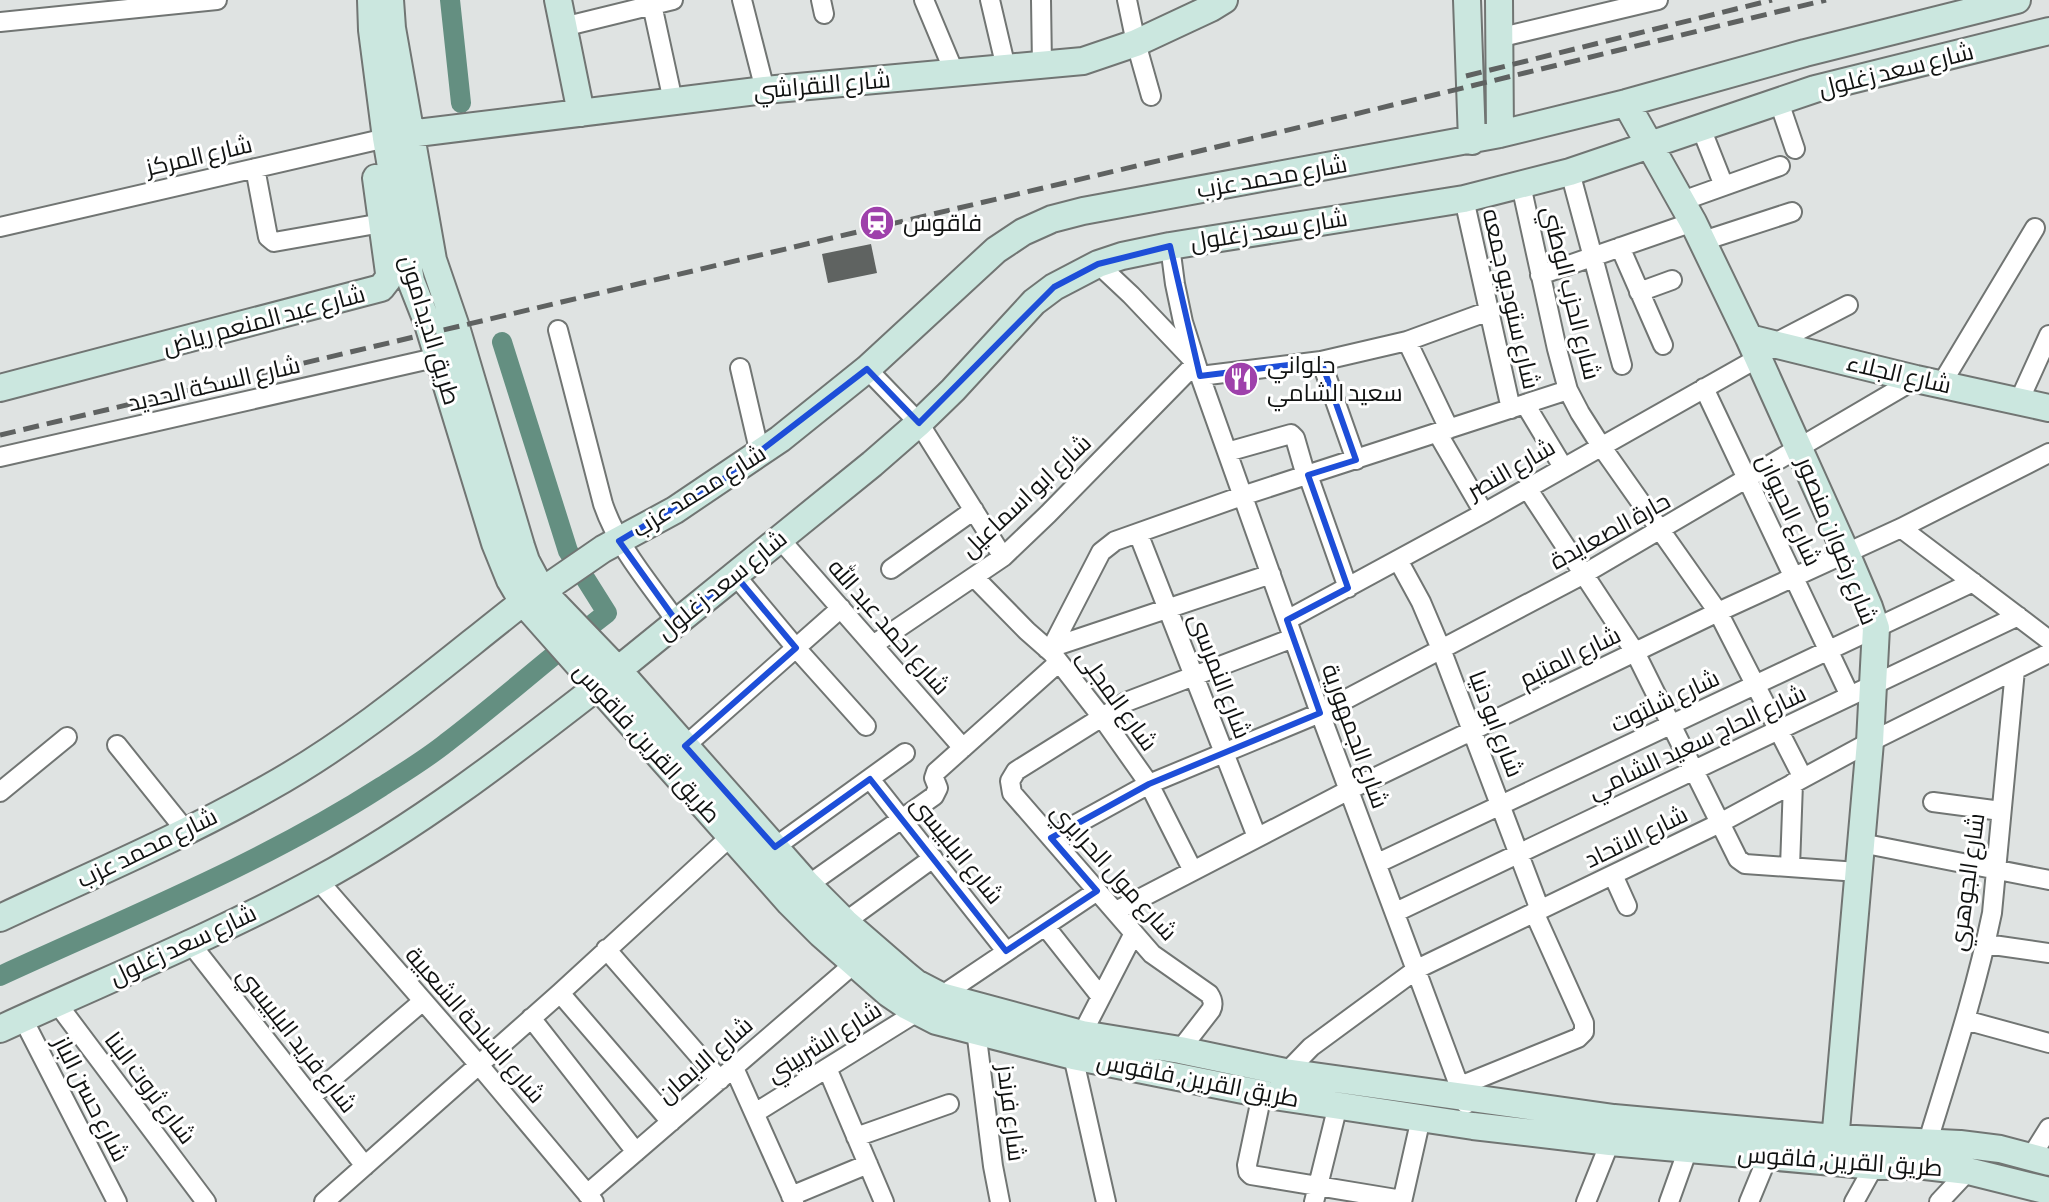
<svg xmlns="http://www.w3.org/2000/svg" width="2049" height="1202" font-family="'Asap Condensed',Cairo,sans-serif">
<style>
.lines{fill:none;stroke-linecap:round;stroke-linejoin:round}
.canal{stroke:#648f81;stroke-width:20}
.building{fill:#5f6361}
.street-casing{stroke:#717573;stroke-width:22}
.secondary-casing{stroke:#717573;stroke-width:30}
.street{stroke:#fff;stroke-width:18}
.secondary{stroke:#cbe7df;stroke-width:26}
.rail{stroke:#5f6261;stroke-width:5;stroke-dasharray:16 8;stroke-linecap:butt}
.marked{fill:none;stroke:#1d4ed8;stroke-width:6;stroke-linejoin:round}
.labels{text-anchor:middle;stroke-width:6;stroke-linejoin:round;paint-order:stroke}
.street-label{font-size:24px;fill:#111312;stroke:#fff}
.poi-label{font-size:24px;fill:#111312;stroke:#fff;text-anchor:start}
</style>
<rect width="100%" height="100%" fill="#dfe3e2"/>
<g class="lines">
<path class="canal" d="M450,0L461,103
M0,976C128,917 261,864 381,787C403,773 426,759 446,743C501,701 552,655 607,613L568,551L502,342"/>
</g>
<path class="building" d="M871,244L877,273L828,283L822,254Z"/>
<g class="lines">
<g class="street-casing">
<path id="street" d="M651,0L673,101
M742,0L765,90
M821,0L824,14
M924,0L955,74
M990,0L1006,68
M1041,0L1042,65
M1127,0L1136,43L1151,96
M0,22L217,0
M563,27L673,0
M1498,38L1658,0
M1779,102L1795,149
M1701,128L1724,186
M255,168L268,237L274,242L382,223
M1570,172L1622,365
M1521,185L1557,349L1568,390L1580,413L1601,446L1718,612L1803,778
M1464,199L1511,409
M1682,201L1780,166
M0,227L395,136
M1703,241L1792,212
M1170,246L1175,284L1183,322L1200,376L1320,713L1466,1104
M1620,247L1663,345
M1098,264L1131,295L1191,358
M1540,275L1693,222
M1639,292L1672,280
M558,330L603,504C618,548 650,584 677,622
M1407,341L1449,429
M1773,344L1848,305
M1321,361L1356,460
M740,368L760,454
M867,369L919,423L1003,557
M1200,376L1321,361L1407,341L1489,311
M1942,383L2035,228
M1704,388L1850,696
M2019,401L2049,335
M1525,404L1563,467
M1438,434L1484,513
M1227,452L1291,434L1295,438L1306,476
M0,457L439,357
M1308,475L1348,588
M1527,488L1635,652L1738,859L1745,864L1858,872
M1901,528L2049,640
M1138,533L1257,837
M779,538L963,748
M1398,560L1421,602L1441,649L1540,910
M891,569L974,510
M735,575L796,648L866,726
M975,578L1027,631L1052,653L1101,716L1149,784L1193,871
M1287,620L1484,513L1758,358
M873,645L1003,557L1048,514L1196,363
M1052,647L1101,552L1115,541L1242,496L1568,390
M1047,649L1271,574
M117,745L186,831
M685,746L841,608
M870,779L1006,951
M0,792L67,737
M1933,802L2001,811
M1051,838L1149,784L1320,713L1584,574L1916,379
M1861,843L2049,880
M775,847L905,753
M1378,863L1973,582
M1790,867L1793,783
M1613,875L1627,906
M318,880L479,1065L594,1202
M808,885L934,796L938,788L934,778L936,772L1059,662
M1116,911L1349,790L1718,612L1901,528L2049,453
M1396,912L2018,616
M845,922L933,858
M1045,926L1101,997
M191,944L365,1166
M1986,944L2049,953
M606,949L720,1080
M560,993L671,1122
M941,996L1097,891
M56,1002L206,1202
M531,1018L636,1152
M23,1019L117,1202
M1965,1020L2049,1043
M976,1030L993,1166L1000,1202
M1082,1034L1134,933
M1180,1050L1211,1010C1214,1004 1213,1000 1209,994L1152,954L1012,793L1010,781L1016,771L1126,702L1293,638
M1073,1056L1106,1202
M734,1068L794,1202
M827,1068L884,1202
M1282,1077L1311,1047L1417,969L1720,823L1870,742L2049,653
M1460,1086L1578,1038L1584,1032V1023L1534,912
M1262,1094L1247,1165L1248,1172L1251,1175L1402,1200
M311,1097L423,1001
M755,1113L917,1012
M856,1137L949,1104
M1928,1141C1951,1066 1976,990 1992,913L2015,670
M2031,1157L2049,1128
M587,1194L855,963
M791,1196L868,1164
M324,1202L560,993L730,837
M1314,1202L1338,1105
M1402,1202L1421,1118
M1586,1202L1610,1142
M1669,1202L1688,1149
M1749,1202L1768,1156
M1854,1202L1874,1166
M1939,1202L1968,1171"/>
</g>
<g class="secondary-casing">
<path id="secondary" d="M371,0L372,30L386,138L411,281L428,324L495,543L510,580L523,602L790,903L821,934L888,993L907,1006L936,1021L1073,1056L1268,1095L1473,1126L1610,1142L1833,1162L1874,1166H1925L1968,1171L2049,1191
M390,0L392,28L433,260L456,327L521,546L526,561L542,591L618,670L808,885L845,922L905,974L916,983L941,996L1082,1034L1180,1050L1285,1072L1614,1118L1835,1138L1960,1144L2000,1149L2049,1162
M558,0L581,113
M1467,0L1472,141
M1499,0L1500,134
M1626,103L1693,222L1749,338L1846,553L1869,607L1876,628L1870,742L1834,1153
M409,134L765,90L1083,61L1136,43L1211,8L1224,0
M1749,338L1916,379L2049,408
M0,388L381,288L388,279L389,273L376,178
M542,591L603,549L675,510L780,439L867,369L996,250L1023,232L1052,219L1083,211L1500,134L1626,103L1805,53L2017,0
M618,670L872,464L919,423L953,390L1034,302L1054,287L1098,264L1122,256L1170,246L1464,199L1570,172L1815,89L2049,31
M0,918C90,876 182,837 268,788C360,737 440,667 523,602
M0,1029C106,980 215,936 318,880C418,826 507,757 597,687"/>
</g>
<use href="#street" class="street"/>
<use href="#secondary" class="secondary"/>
<path class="rail" d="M1466,76L1772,0
M0,435L1343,117L1826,0"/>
</g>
<path class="marked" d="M1170,246L1200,376L1321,361L1356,460L1308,475L1348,588L1287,620L1320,713L1149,784L1051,838L1097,891L1006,951L870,779L775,847L685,746L796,648L735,575L677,622L619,541L728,476L867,369L919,423L1054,287L1098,264Z"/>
<defs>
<g id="station-disc" transform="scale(1.8)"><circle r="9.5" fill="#9e41ab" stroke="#fff"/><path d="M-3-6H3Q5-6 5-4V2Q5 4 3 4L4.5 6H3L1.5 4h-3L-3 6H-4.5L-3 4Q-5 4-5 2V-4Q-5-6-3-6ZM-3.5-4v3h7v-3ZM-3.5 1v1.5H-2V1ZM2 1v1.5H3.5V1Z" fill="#fff"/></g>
<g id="restaurant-disc" transform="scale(1.8)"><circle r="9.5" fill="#9e41ab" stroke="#fff"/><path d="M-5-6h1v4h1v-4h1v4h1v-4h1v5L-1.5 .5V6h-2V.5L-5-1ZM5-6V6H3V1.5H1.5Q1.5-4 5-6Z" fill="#fff"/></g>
</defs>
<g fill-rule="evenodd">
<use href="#station-disc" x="877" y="223"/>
<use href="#restaurant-disc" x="1241" y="379"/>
</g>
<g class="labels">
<g class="street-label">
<text transform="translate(1896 70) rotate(-14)" y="8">شارع سعد زغلول</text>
<text transform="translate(822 85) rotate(-5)" y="8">شارع النقراشي</text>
<text transform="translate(199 156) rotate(-13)" y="8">شارع المركز</text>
<text transform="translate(1272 177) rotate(-10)" y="8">شارع محمد عزب</text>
<text transform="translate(1269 230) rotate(-9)" y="8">شارع سعد زغلول</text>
<text transform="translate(1571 293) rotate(76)" y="8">شارع الحزب الوطني</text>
<text transform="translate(1511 299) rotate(77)" y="8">شارع ستوديو جمعه</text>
<text transform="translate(264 320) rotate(-15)" y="8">شارع عبد المنعم رياض</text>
<text transform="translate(430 330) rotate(73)" y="8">طريق الديدامون</text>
<text transform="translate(1899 374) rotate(13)" y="8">شارع الجلاء</text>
<text transform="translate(214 384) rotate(-13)" y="8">شارع السكة الحديد</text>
<text transform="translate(1511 469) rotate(-30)" y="8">شارع النصر</text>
<text transform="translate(699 491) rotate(-32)" y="8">شارع محمد عزب</text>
<text transform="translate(1026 496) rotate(-43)" y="8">شارع ابو اسماعيل</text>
<text transform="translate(1789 510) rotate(65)" y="8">شارع الحيوان</text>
<text transform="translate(1610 531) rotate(-29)" y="8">حارة الصعايدة</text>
<text transform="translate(1837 541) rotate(68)" y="8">شارع رضوان منصور</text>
<text transform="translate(722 585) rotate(-39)" y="8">شارع سعد زغلول</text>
<text transform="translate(889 627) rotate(49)" y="8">شارع احمد عبد الله</text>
<text transform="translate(1570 657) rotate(-26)" y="8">شارع المتيم</text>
<text transform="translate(1220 676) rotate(69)" y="8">شارع النمرسى</text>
<text transform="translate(1117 700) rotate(54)" y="8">شارع المجلى</text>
<text transform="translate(1665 701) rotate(-25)" y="8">شارع شلتوت</text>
<text transform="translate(1496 724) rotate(69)" y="8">شارع ابو دنيا</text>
<text transform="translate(1355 736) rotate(70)" y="8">شارع الجمهورية</text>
<text transform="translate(1697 742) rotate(-25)" y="8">شارع الحاج سعيد الشامي</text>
<text transform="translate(647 743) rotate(48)" y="8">طريق القرين, فاقوس</text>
<text transform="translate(1636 837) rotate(-26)" y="8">شارع الاتحاد</text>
<text transform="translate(147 848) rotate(-26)" y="8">شارع محمد عزب</text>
<text transform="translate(957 850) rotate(51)" y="8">شارع البلبيسى</text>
<text transform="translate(1114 872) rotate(48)" y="8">شارع مول الحرايري</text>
<text transform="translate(1967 882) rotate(-82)" y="8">شارع الجوهري</text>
<text transform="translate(183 945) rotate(-25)" y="8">شارع سعد زغلول</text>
<text transform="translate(475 1025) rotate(49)" y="8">شارع الساحة الشعبية</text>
<text transform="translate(297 1040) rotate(52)" y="8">شارع فريد البلبيسي</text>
<text transform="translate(824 1042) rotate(-32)" y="8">شارع الشربيني</text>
<text transform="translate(705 1060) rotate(-41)" y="8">شارع الايمان</text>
<text transform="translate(1198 1080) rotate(11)" y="8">طريق القرين, فاقوس</text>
<text transform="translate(150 1088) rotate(53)" y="8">شارع ثروت البنا</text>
<text transform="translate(91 1099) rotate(63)" y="8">شارع حسن الباز</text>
<text transform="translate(1011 1113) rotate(83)" y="8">شارع فرندز</text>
<text transform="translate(1840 1161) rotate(4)" y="8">طريق القرين, فاقوس</text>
</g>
<g class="poi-label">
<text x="903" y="231">فاقوس</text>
<text x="1267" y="373">حلواني<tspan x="1267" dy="28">سعيد الشامي</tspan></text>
</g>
</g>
</svg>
